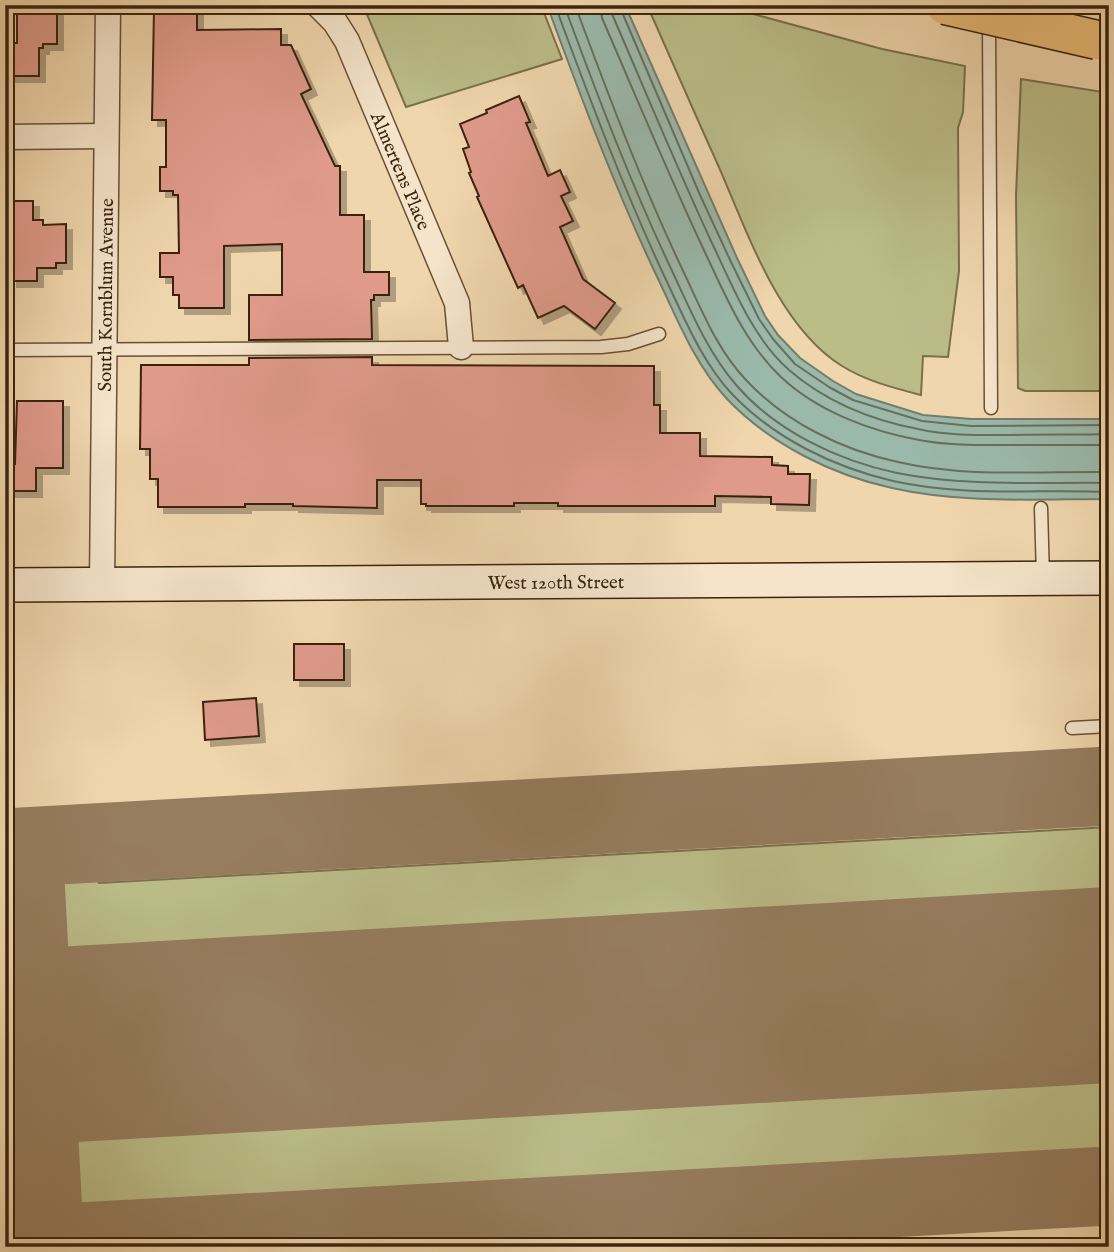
<svg xmlns="http://www.w3.org/2000/svg" width="1114" height="1252" font-family="'IM FELL English',serif">
<style>
.green{fill:#bbbd89;stroke:#7b704c;stroke-width:2}
.water{fill:#9ab9ab;stroke:#747d6c;stroke-width:2}
.lines{fill:none;stroke-linecap:round;stroke-linejoin:round}
.shore{stroke:#6a6e5c;stroke-width:2}
.taxiway{stroke:#967d5e;stroke-width:79}
.runway{stroke:#967d5e;stroke-width:196}
.building{fill:#df9a8a;stroke:#3b240e;stroke-width:2;filter:url(#shadow)}
.lane-casing{stroke:#685036;stroke-width:15}
.street-casing{stroke:#685036;stroke-width:27}
.secondary-casing{stroke:#3b240e;stroke-width:36}
.lane{stroke:#f5e4ca;stroke-width:12}
.street{stroke:#f5e4ca;stroke-width:24}
.secondary{stroke:#f5e4ca;stroke-width:33}
.highway-bridge-casing{stroke:#3b240e;stroke-width:41;stroke-linecap:butt}
.highway-bridge{stroke:#e8bb76;stroke-width:38}
.labels{text-anchor:middle;stroke-width:7;stroke-linejoin:round;paint-order:stroke}
.street-label{font-size:19px;fill:#3b240e;stroke:#f5e4ca}
</style>
<defs>
<filter id="shadow"><feDropShadow dx="6" dy="6" stdDeviation="0" flood-color="#0004"/></filter>
</defs>
<rect width="100%" height="100%" fill="#f0d6ad"/>
<filter id="stains"><feTurbulence type="fractalNoise" baseFrequency=".00286" numOctaves="4"/><feColorMatrix values="0 0 0 0 .2 0 0 0 0 .09 0 0 0 0 .02 0 0 0 .5 -.17"/></filter>
<radialGradient id="worn" r=".72"><stop offset=".6" stop-color="#630" stop-opacity="0"/><stop offset="1" stop-color="#630" stop-opacity=".3"/></radialGradient>
<path class="green" d="M363,5H541L562,59L406,107Z
M647,5H720L882,49L965,66L963,112L958,128L959,271L948,357L923,356L921,395C894,388 866,381 842,366C778,326 747,231 718,165C694,112 671,59 647,5Z
M1021,79L1109,93V391H1025L1018,388L1016,195Z
M1109,827V905L83,962L82,978C70,976 61,970 56,959C50,946 52,894 63,883C71,875 84,875 94,875L99,883Z
M1109,1070V1158L96,1214C88,1213 81,1212 76,1206C68,1199 65,1149 70,1141C75,1132 84,1129 93,1126Z
M5,1140L12,1151L14,1199L13,1206L5,1216Z"/>
<path class="water" d="M547,5H625L737,258L765,316L778,335L800,358L833,381L856,394L923,415L971,419H1109V499C1037,499 963,504 892,488C832,475 770,444 727,399C697,367 679,324 661,285C617,194 582,100 547,5Z"/>
<g class="lines">
<path class="shore" d="M555,5C590,100 625,193 668,284C686,322 703,363 732,394C774,438 833,467 893,481C964,497 1036,489 1109,492
M564,5C598,97 632,187 674,275C692,314 709,354 737,386C776,431 839,461 897,473C967,487 1038,482 1109,483
M575,5C609,97 643,187 685,275C702,311 718,351 746,380C785,422 842,450 898,462C967,478 1038,471 1109,472
M600,5L602,18C635,94 667,171 702,246C724,292 743,341 781,377C817,411 870,431 919,440C950,446 982,445 1013,445C1045,445 1077,445 1109,445
M611,5L612,14C645,90 677,168 712,243C733,287 752,337 789,370C825,401 871,420 918,429C949,436 981,435 1013,435C1045,434 1077,435 1109,434
M619,5L700,195L731,262L759,319L773,339L795,364L829,387L853,400L922,421L971,426L1109,425"/>
<path class="taxiway" d="M5,848L1109,786
M5,854L22,868L25,879L43,1215C47,1230 56,1236 69,1242
M30,963C33,1029 62,1035 120,1041
M5,1246L1109,1186"/>
<path class="runway" d="M5,1048L1109,985"/>
</g>
<path class="building" d="M17,5H57V44H43V48H39V76H8V43H17Z
M168,5H197V30L281,29V45H291L311,89L301,94L335,166H340V215H364V272H389V295H374V300H371L372,339L249,340V295H282V244L224,246V308H179V295H173V277H160V253H179L178,195H173V191H160V167H166V120H152L154,9H168Z
M519,96L530,122L526,123L548,176L560,170L570,192L561,196L573,221L560,227L583,279L615,303L595,329L564,306L538,318L523,285L518,288L477,197L479,196L469,173L471,172L463,149L469,147L460,124L487,113L486,110Z
M6,201H33V220H43V225L66,224V263H56V268H37V281H11V230H7Z
M372,357V365L654,366V405H660V433H700V456L772,457V465L788,466V474H810L809,505L771,504V497L715,496V506H558V503H514V506H426V504H421V480H377V508L293,506V504H245V507H158V479H150V449H140L141,365H249V358Z
M17,401H63V468H36V491H7V464H15Z
M294,644H344V680H294Z
M256,698L259,736L205,740L203,702Z"/>
<g class="lines">
<g class="lane-casing">
<path id="lane" d="M989,20L991,408
M5,350L601,347L628,344L659,334
M1041,508L1043,577
M1072,728L1109,726"/>
</g>
<g class="street-casing">
<g id="street">
<path id="s1" d="M318,5L335,22L347,41L457,303L461,347"/>
<path d="M5,137L106,136"/>
<path id="s2" d="M102,584L108,5"/>
</g>
</g>
<g class="secondary-casing">
<g id="secondary">
<path id="s3" d="M5,585L1109,578"/>
</g>
</g>
<use href="#lane" class="lane"/>
<use href="#street" class="street"/>
<use href="#secondary" class="secondary"/>
<g class="highway-bridge-casing">
<path id="highway-bridge" d="M945,5L1097,40"/>
</g>
<use href="#highway-bridge" class="highway-bridge"/>
</g>
<g class="labels">
<g class="street-label">
<text dy="7" stroke="none"><textPath href="#s1" startOffset="187">Almertens Place</textPath></text>
<text dy="7" stroke="none"><textPath href="#s2" startOffset="289">South Kornblum Avenue</textPath></text>
<text dy="7" stroke="none"><textPath href="#s3" startOffset="551">West 120th Street</textPath></text>
</g>
</g>
<rect width="1114" height="1252" fill="none" stroke="#f0d6ad" stroke-width="28"/>
<rect x="7" y="7" width="1100" height="1238" fill="none" stroke="#3b240e" stroke-width="3.5"/>
<rect x="14" y="14" width="1086" height="1224" fill="none" stroke="#3b240e" stroke-width="2"/>
<rect width="100%" height="100%" filter="url(#stains)"/>
<rect width="100%" height="100%" fill="url(#worn)"/>
</svg>
